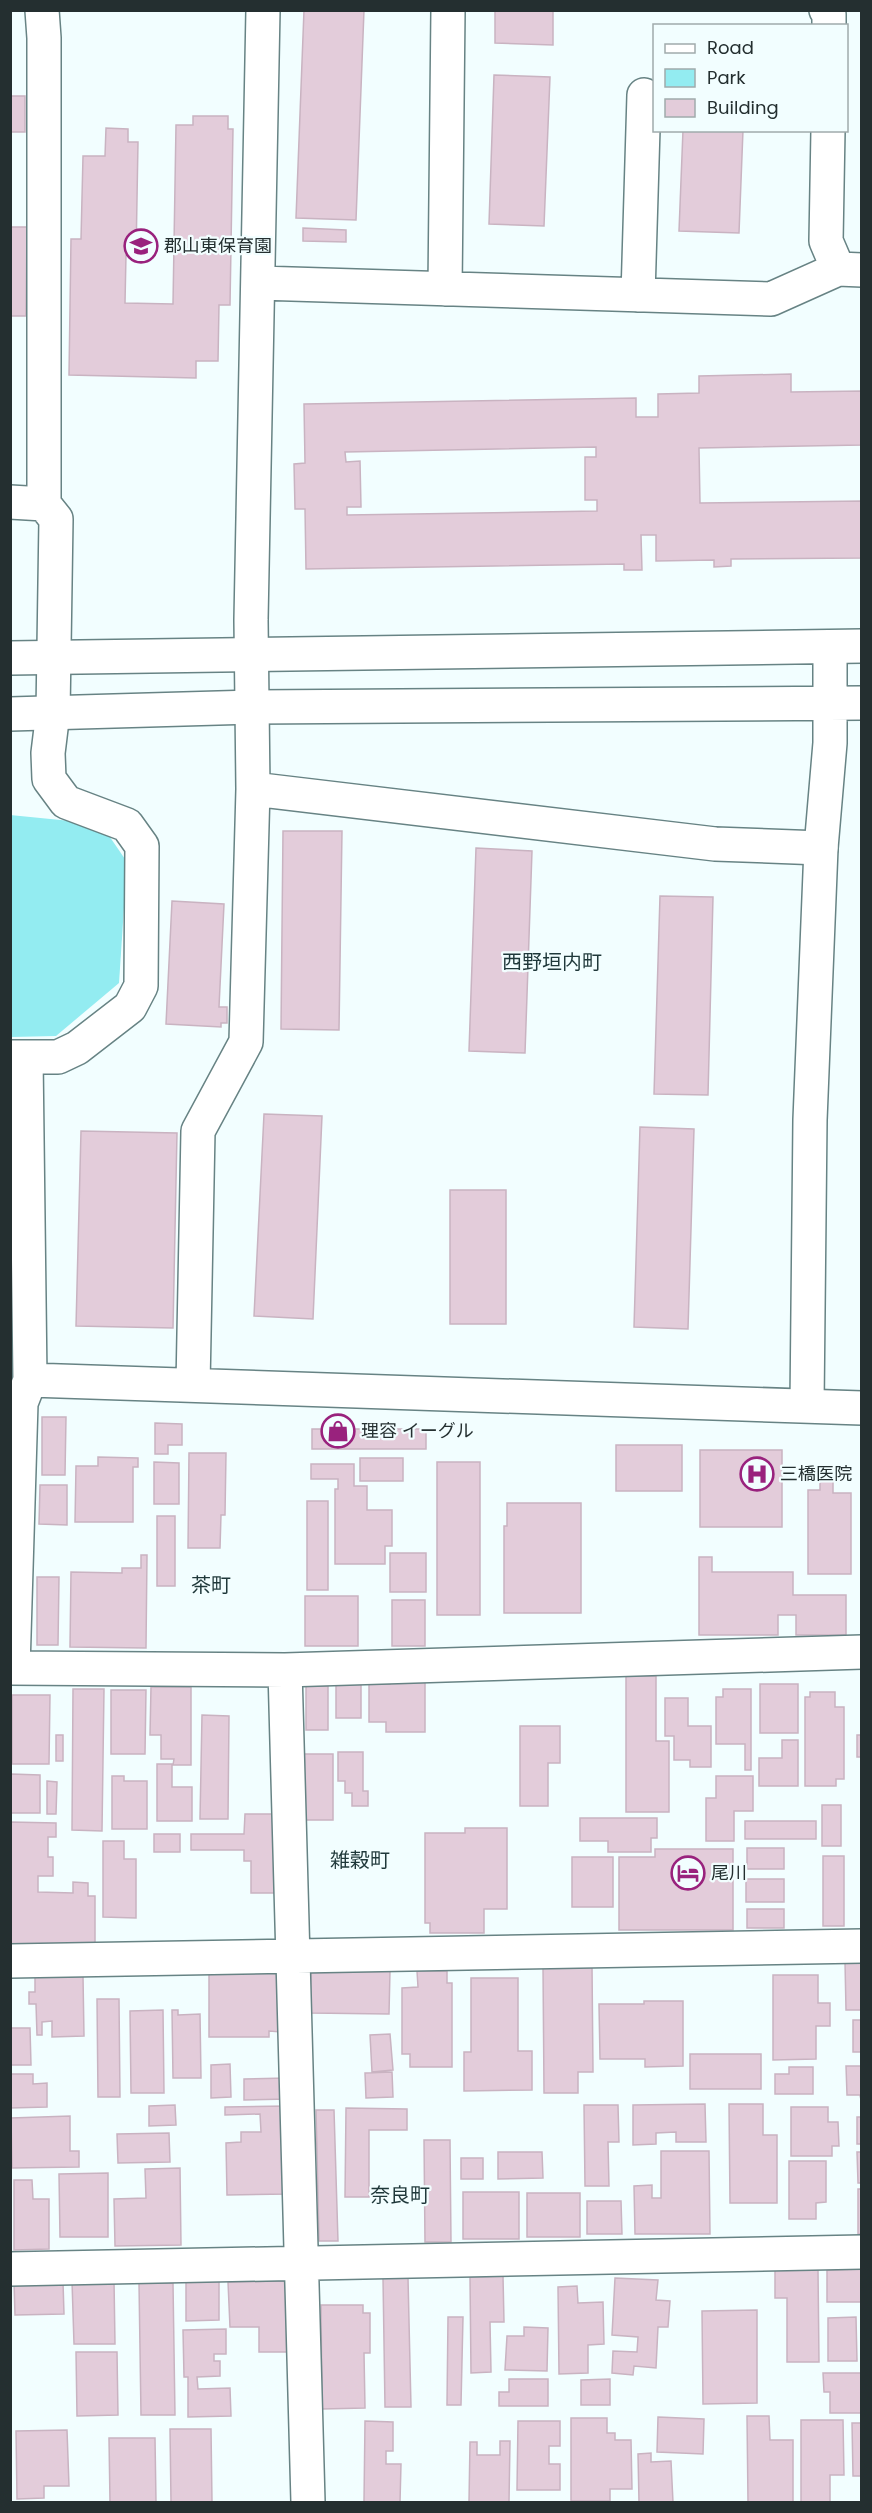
<svg xmlns="http://www.w3.org/2000/svg" width="872" height="2513" font-family="Poppins,'Noto Sans JP',sans-serif">
<style>
.green{fill:#93ecf1}
.building{fill:#e3ccda;stroke:#c9b3c1;stroke-width:1.5;fill-rule:evenodd}
.lines{fill:none;stroke-linecap:round;stroke-linejoin:round}
.minor-casing{stroke:#678384;stroke-width:36}
.tertiary-casing{stroke:#678384;stroke-width:36}
.minor{stroke:#fff;stroke-width:33}
.tertiary{stroke:#fff;stroke-width:33}
.labels{text-anchor:middle;stroke-width:4.5;stroke-linejoin:round;paint-order:stroke}
.poi-label{font-size:18px;fill:#242f30;stroke:#f2feff;text-anchor:start}
.neighbourhood-label{font-size:20px;fill:#1f383a;stroke:#f2feff}
</style>
<rect width="100%" height="100%" fill="#f2feff"/>
<path class="green" d="M10,815L101,824L127,862L119,983L56,1036L11,1037Z"/>
<path class="building" d="M304,10H364L356,220L296,218Z
M495,10H553V45L495,43Z
M494,75L550,77L544,226L489,224Z
M10,96H25V132H10Z
M193,116H228V129H233L230,305H219L218,361H196V378L69,375L71,239H81L83,156H105L106,128L128,129V142H138L136,256L126,255L125,303L173,304L176,125H193Z
M683,130H743L739,233L679,231Z
M10,227H27L26,316H10Z
M303,228L346,230V242L303,241Z
M791,374V392L862,391V445L699,448L700,503L862,501V558L731,559V566L714,567V560L656,561V535H641L642,570H624V564L306,569L305,509H295L294,464L305,463L304,404L636,398V417H658V394L699,393V376ZM596,447V457H585V500H597V511L347,515V507H361L360,461L346,462L345,452Z
M283,831H342L339,1030L281,1029Z
M476,848L532,851L525,1053L469,1051Z
M660,896L713,897L708,1095L654,1094Z
M172,901L224,904L219,1007H227V1023H221V1027L166,1024Z
M264,1114L322,1116L313,1319L254,1316Z
M640,1127L694,1129L688,1329L634,1327Z
M81,1131L177,1133L173,1328L76,1326Z
M450,1190H506V1324H450Z
M42,1417H66L65,1475H42Z
M155,1423L182,1424V1445H168V1454H155Z
M312,1429H426V1449H312Z
M616,1445H682V1491H616Z
M700,1450H782V1527H700Z
M189,1453H226L225,1515H221L220,1548H188Z
M98,1457L138,1458V1467H133V1522H75L76,1466H98Z
M360,1458H403V1481H360Z
M154,1462L179,1463V1504H154Z
M437,1462H480V1615H437Z
M311,1464H354V1486H367V1510H392V1546H385V1564H335V1489H338V1479H311Z
M820,1480H833V1493H851V1574H808V1490H820Z
M40,1485H67V1525L39,1524Z
M307,1501H328V1590H307Z
M507,1503H581V1613H504V1526H507Z
M157,1516H175V1586H157Z
M390,1553H426V1592H390Z
M141,1555H147L146,1648L70,1647L71,1572L122,1573V1568H141Z
M699,1557H712V1572H793V1595H846V1635H796V1615H778V1635H699Z
M37,1577H59L58,1645H37Z
M305,1596H358V1646H305Z
M392,1600H425V1646H392Z
M626,1676H656V1741H669V1812H626Z
M390,1679H425V1732H386V1722H369V1684H390Z
M336,1684H361V1718H336Z
M760,1684H798V1733H760Z
M306,1686H328V1730H306Z
M151,1687H191V1765H173L174,1759H161V1735H150Z
M73,1689H104L102,1831L72,1830Z
M723,1689H751V1770H745V1744H716V1697H723Z
M111,1690H146L145,1754H111Z
M810,1692H835V1707H844V1779H836V1786H805V1697H810Z
M12,1695H50L49,1764H12Z
M665,1698H688V1726H711V1767H690V1760H674V1736H665Z
M202,1715L229,1716L228,1819H200Z
M520,1726H560V1763H548V1806H520Z
M56,1735H63V1761H56Z
M857,1735H862V1757H857Z
M782,1740H798V1786H759V1758H782Z
M338,1752H363V1791H368V1806H352V1793H345V1781H338Z
M304,1754H333V1820H304Z
M157,1764H172V1787H192V1821H157Z
M11,1774L40,1775V1813H11Z
M112,1776H124V1781H147V1829H112Z
M716,1776H753V1811H734V1841H706V1798H716Z
M47,1781L57,1782L56,1814H47Z
M822,1805H841V1846H822Z
M245,1814H278V1893H251V1861H244V1850H191V1834H244Z
M580,1818H657V1838H651V1852H608V1841H580Z
M745,1821H816V1839H745Z
M10,1822L56,1823V1837H48V1857H53V1876H38V1892L73,1893V1882L88,1883V1896H95V1944H10Z
M465,1828H507V1909H484V1933H430V1923H425V1833H465Z
M154,1834H180V1852H154Z
M103,1841H124V1859H136V1918L103,1917Z
M747,1848H784V1869H747Z
M655,1849H733V1930H619V1857H655Z
M823,1856H844V1926H823Z
M572,1857H613V1907H572Z
M746,1879H784V1902H746Z
M747,1909H784V1928H747Z
M845,1962H862V2010H846Z
M592,1965L593,2072H578V2093H544L543,1966Z
M311,1970L390,1971L389,2014L310,2013Z
M417,1971H447V1983H452V2067H410V2054H402V1988L418,1987Z
M209,1973H282L281,2032L269,2031V2037H209Z
M773,1975H818V2003H830V2026H816V2059L773,2060Z
M35,1976H83L84,2036L52,2037V2021L42,2022V2035H37L36,2004H29V1992H35Z
M471,1978H518V2051H532V2090L464,2091V2052H471Z
M97,1999H119L120,2097H98Z
M644,2001H683V2066L645,2067V2059H600L599,2004H644Z
M163,2010L164,2093H131L130,2011Z
M172,2010H178V2015L200,2014L201,2078H173Z
M853,2020H862V2052H853Z
M10,2028H30L31,2065H11Z
M390,2034L393,2070L372,2072L370,2035Z
M690,2054H761V2089H690Z
M230,2064L231,2097L211,2098V2065Z
M846,2066H862V2105L860,2095H847Z
M789,2067H813V2094H775V2074H789Z
M392,2072L393,2097L366,2098L365,2073Z
M10,2074H33V2084L47,2083V2107L10,2108Z
M287,2078L288,2099L244,2100V2079Z
M705,2104L706,2142H676V2132L656,2133V2144L633,2145V2105Z
M729,2104H763V2135H777V2203H730Z
M175,2105L176,2125L149,2126V2106Z
M584,2105H618L619,2142H608L609,2186H585Z
M286,2106L288,2194L227,2195L226,2143L241,2142V2132H261L260,2114L225,2115V2107Z
M791,2107H828V2122H838L839,2146H832V2156H791Z
M346,2108L407,2109V2130H369V2197H345Z
M316,2110H334L338,2241H319Z
M70,2116V2151H79V2167L12,2168L11,2118Z
M857,2117H862V2144H857Z
M169,2133L170,2162L118,2163L117,2134Z
M424,2140H450L451,2242H425Z
M661,2151H709L710,2234H635L634,2186L652,2185V2198H661Z
M498,2152H542L543,2178L498,2179Z
M857,2152H862V2183H858Z
M461,2158H483V2179H461Z
M789,2161H826V2202L816,2203V2219H789Z
M180,2168L181,2245L115,2246L114,2199L146,2198L145,2169Z
M108,2173V2237H60L59,2174Z
M14,2180H32L33,2199H49V2249L14,2250Z
M858,2189H862V2234H858Z
M463,2192H519V2239H463Z
M527,2193H580V2237H527Z
M587,2201H621L622,2234H587Z
M862,2269V2302H827V2270Z
M775,2270H818L819,2362H787V2298H775Z
M503,2276L504,2322H490L491,2372L471,2373L470,2277Z
M383,2278H408L411,2407H385Z
M615,2278L658,2280L656,2300L670,2301L668,2327H658L656,2368L634,2366L633,2375L612,2373L613,2351L637,2352L638,2337L612,2335Z
M186,2279H219V2320L186,2321Z
M114,2280L115,2344H74L72,2281Z
M291,2281L292,2352H259V2327H230L228,2282Z
M14,2282H63L64,2314L15,2315Z
M139,2283H173L175,2415H141Z
M577,2286L578,2303L603,2302L604,2344L588,2345V2373L559,2374L558,2287Z
M321,2305H363V2313H370V2353H364L365,2408L322,2409Z
M757,2310V2403L703,2404L702,2311Z
M448,2317H463L461,2405H447Z
M856,2317L857,2361H828V2318Z
M524,2327L548,2328L547,2371L505,2370L507,2336H524Z
M226,2329V2354H214V2361H220V2376L197,2377L198,2389L230,2388L231,2416L188,2417V2377H184L183,2330Z
M76,2352H117L118,2415L77,2416Z
M823,2373H862V2413H830V2392H824Z
M509,2379H548V2406H499V2392H509Z
M610,2379V2405H581V2380Z
M747,2416H769L770,2440H793V2502H748Z
M658,2417L704,2419L703,2454L657,2452Z
M571,2418H607V2433H615V2440H631L632,2489H610V2501H571Z
M801,2420H843L844,2475H830V2502H801Z
M365,2421L393,2422V2451H386V2464H401L400,2502H364Z
M518,2421H560V2446H549V2464H560V2490H517Z
M852,2423H862V2476H853Z
M170,2429H211L212,2502H171Z
M67,2430L69,2486H44V2498L17,2499L16,2431Z
M109,2438H155L156,2502H110Z
M500,2441H510L509,2502H469L470,2442H477V2455H500Z
M651,2453V2462L671,2461L673,2502H639L638,2454Z"/>
<g class="lines">
<g class="minor-casing">
<path id="minor" d="M826,10L829,14V26
M828,130L826,241L838,269
M259,283L771,299L838,269L862,270
M445,289L448,10
M638,295L644,95
M10,502L44,504
M253,789L715,844L821,848
M10,1057H58L77,1048L130,1007L141,986L142,846L127,825L66,802L49,779L48,753L53,712L56,519L44,504V38L42,10
M26,1057L30,1380L862,1408
M193,1385L198,1131L246,1042L253,789L251,620L263,10
M10,1668L285,1670L862,1652
M13,1668L21,1403L30,1380
M285,1670L308,2502
M10,1961L862,1946
M10,2269L862,2252"/>
</g>
<g class="tertiary-casing">
<path id="tertiary" d="M10,658L862,646
M10,714L253,707L862,703
M807,1405L810,1120L821,848L830,743V647"/>
</g>
<use href="#minor" class="minor"/>
<use href="#tertiary" class="tertiary"/>
</g>
<defs>
<g id="school-ring" transform="scale(1.725)"><circle r="9.5" fill="#f2feff" stroke="#99227d" stroke-width="1.5"/><path d="M0-5L7-2L0 1L-7-2ZM-4 1L0 2.5L4 1V4Q0 6-4 4Z" fill="#99227d"/></g>
<g id="shop-ring" transform="scale(1.725)"><circle r="9.5" fill="#f2feff" stroke="#99227d" stroke-width="1.5"/><path d="M-5-2.5h2.3a2.7 3.5 0 0 1 5.4 0H5L5.5 6h-11ZM-1.5-2.5h3a1.5 2.3 0 0 0-3 0Z" fill="#99227d"/></g>
<g id="hospital-ring" transform="scale(1.725)"><circle r="9.5" fill="#f2feff" stroke="#99227d" stroke-width="1.5"/><path d="M-5-5h3v3.5h4V-5h3V5h-3V1.5h-4V5h-3Z" fill="#99227d"/></g>
<g id="hotel-ring" transform="scale(1.725)"><circle r="9.5" fill="#f2feff" stroke="#99227d" stroke-width="1.5"/><path d="M-6-4.5h1.5V1H6V5H4.5V3h-9V5H-6ZM-4 0a1.8 1.8 0 1 1 3.6 0ZM.5 0V-2.5h3Q6-2.5 6 0Z" fill="#99227d"/></g>
</defs>
<g fill-rule="evenodd">
<use href="#school-ring" x="141" y="246"/>
<use href="#shop-ring" x="338" y="1431"/>
<use href="#hospital-ring" x="757" y="1474"/>
<use href="#hotel-ring" x="688" y="1873"/>
</g>
<g class="labels">
<g class="poi-label">
<text x="164" y="252">郡山東保育園</text>
<text x="361" y="1437">理容 イーグル</text>
<text x="780" y="1480">三橋医院</text>
<text x="711" y="1879">尾川</text>
</g>
<g class="neighbourhood-label">
<text x="552" y="969">西野垣内町</text>
<text x="211" y="1592">茶町</text>
<text x="360" y="1867">雑穀町</text>
<text x="400" y="2202">奈良町</text>
</g>
</g>
<rect width="872" height="2513" fill="none" stroke="#242f30" stroke-width="24"/>
<rect x="653" y="24" width="195" height="108" fill="#f2feff" stroke="#a0abac" stroke-width="1.5"/>
<rect x="665" y="44" width="30" height="9" fill="#ffffff" stroke="#a0abac" stroke-width="1.5"/>
<text x="707" y="54" font-size="18" fill="#242f30">Road</text>
<rect x="665" y="69" width="30" height="18" fill="#93ecf1" stroke="#a0abac" stroke-width="1.5"/>
<text x="707" y="84" font-size="18" fill="#242f30">Park</text>
<rect x="665" y="99" width="30" height="18" fill="#e3ccda" stroke="#a0abac" stroke-width="1.5"/>
<text x="707" y="114" font-size="18" fill="#242f30">Building</text>
</svg>
